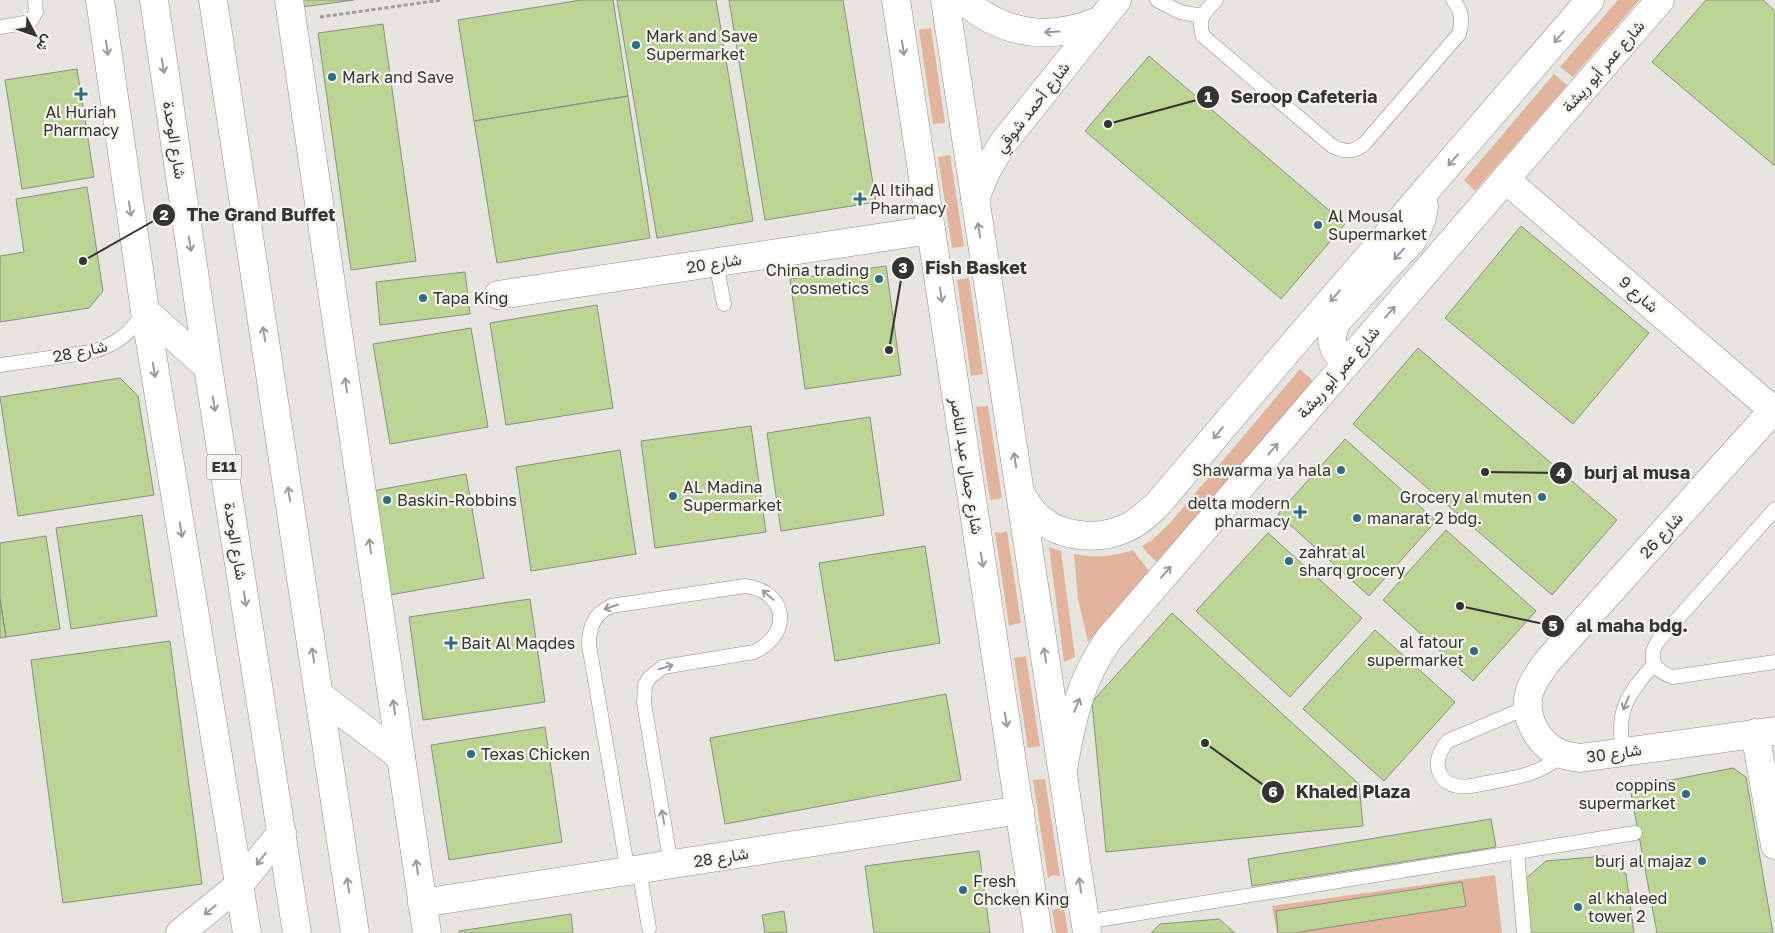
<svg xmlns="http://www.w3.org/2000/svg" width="1775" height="933" font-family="'Golos Text',Vazirmatn,sans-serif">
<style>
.green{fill:#e3b49d}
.building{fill:#bcd494;stroke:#8b8e88}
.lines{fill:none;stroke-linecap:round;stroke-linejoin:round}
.service-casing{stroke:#8c8b85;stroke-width:15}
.minor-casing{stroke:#8c8b85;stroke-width:29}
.tertiary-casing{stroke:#8c8b85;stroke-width:29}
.motorway-casing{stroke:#8c8b85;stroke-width:29}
.path{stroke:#9e9e99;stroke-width:3;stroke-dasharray:4 2.5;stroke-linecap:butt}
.service{stroke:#fff;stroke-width:14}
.minor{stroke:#fff;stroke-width:28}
.tertiary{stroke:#fff;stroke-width:28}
.motorway{stroke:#fff;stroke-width:28}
.oneway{stroke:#9a9a98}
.poi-dot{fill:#306c84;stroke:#f4f3ec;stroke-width:2}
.labels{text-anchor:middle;stroke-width:4.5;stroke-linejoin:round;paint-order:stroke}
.shield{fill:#f4f3ec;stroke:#6e6d69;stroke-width:1}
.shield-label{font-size:15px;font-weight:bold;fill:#343431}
.poi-label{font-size:16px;fill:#343431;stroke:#f4f3ec;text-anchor:start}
.street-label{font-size:16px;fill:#343431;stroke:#f4f3ec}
.leader{fill:none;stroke:#343431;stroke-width:2}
.callout-dot{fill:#343431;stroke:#f4f3ec;stroke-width:2}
.mark-label{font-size:15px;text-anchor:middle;font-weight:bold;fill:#fff}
.callout-label{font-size:18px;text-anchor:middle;font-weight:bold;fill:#343431;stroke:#f4f3ec;stroke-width:4.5;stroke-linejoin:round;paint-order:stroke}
</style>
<rect width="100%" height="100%" fill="#e6e5df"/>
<path class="green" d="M1618,0H1639L1573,77L1560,67Z
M931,28L945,123L933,124L919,30Z
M1554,74L1567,85L1475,191L1464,180Z
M950,155L964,246L952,248L938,157Z
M969,278L983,374L971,376L957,280Z
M1300,369L1313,381L1157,562L1149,555L1142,546L1152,540L1170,523Z
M988,406L1002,498L990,500L976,407Z
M1007,531L1021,623L1015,624L1009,626L995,532L1001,533Z
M1049,547L1061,551L1075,657L1064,662Z
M1133,550L1149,571L1088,642L1078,599L1074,554C1095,558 1113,557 1133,550Z
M1026,656L1040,746L1028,748L1014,658Z
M1045,779L1060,876L1053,875L1048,878L1033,780Z
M1495,875L1502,933H1277L1272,906Z
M1064,908L1068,933H1056L1052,910Z"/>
<path class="building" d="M302,0H354L302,7Z
M581,0H613L628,96L474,121L458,20Z
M617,0H716L753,221L657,238Z
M729,0H843L876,202L765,220Z
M1706,0H1763L1775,11V166L1652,62Z
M383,24L416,261L351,270L318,33Z
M1149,56L1345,224L1281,299L1085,131Z
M77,69L94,177L22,189L5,80Z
M628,96L650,238L497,263L474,121Z
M87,187L103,291L89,308L0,322V256L24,252L16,199Z
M1521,226L1649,333L1573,424L1445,318Z
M886,266L901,375L805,389L790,279Z
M465,272L470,314L380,325L376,282Z
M597,305L613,408L506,425L490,323Z
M471,328L488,427L390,444L373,344Z
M1418,348L1617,520L1552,595L1353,424Z
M120,378L138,396L154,495L18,516L0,397Z
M870,417L884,515L781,531L767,433Z
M751,426L766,532L655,548L641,441Z
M1345,439L1436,521L1369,596L1278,514Z
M620,450L636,554L531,571L516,467Z
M466,474L484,578L390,595L372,491Z
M142,515L157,616L71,629L56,528Z
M1446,530L1536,611L1473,681L1383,600Z
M1268,533L1362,618L1290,697L1196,611Z
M46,536L60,629L6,637L0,599V543Z
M925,546L940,643L835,661L819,563Z
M0,599L6,637L0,638Z
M530,599L545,702L423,720L409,617Z
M1172,613L1359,784L1363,826L1106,852L1092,702Z
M1375,630L1455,702L1384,781L1303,709Z
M170,641L202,884L63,903L31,660Z
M946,694L961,780L725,824L710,738Z
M545,727L562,842L449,860L431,745Z
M1733,768L1746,777L1773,933H1657L1630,788Z
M1491,819L1496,847L1252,886L1248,859Z
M979,851L990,933H874L865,866Z
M1605,856L1626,874L1634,933H1529L1522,882L1546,861Z
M1462,882L1466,906L1293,933H1278L1276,911Z
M784,911L787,932L765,933L762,915Z
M571,914L573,933H459V931Z
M1219,919L1235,933H1151L1160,924Z"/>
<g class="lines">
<g class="service-casing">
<path id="service" d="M1157,0L1180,12L1202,16
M1216,0C1204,13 1197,18 1203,36L1331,145C1344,153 1354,153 1365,143L1459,34C1463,21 1462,10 1453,0
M0,27L30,22L36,12L35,0
M716,263L724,304
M0,365L91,352C115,345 131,334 144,311
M1775,509L1658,641C1647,658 1654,671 1673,677L1775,662
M1528,707L1448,741C1427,764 1440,791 1471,786C1502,779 1539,778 1562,754
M1624,752C1614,711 1629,693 1654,664
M1517,852L1524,933
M639,869L649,928
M628,872L589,645C589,627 594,614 611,606L745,586C787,591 793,634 754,652L663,667L649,678L645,685L644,703L671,865
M1085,922L1635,833"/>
</g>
<g class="minor-casing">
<path id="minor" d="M100,0L145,311L247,933
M289,0L427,933
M963,0C1005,36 1049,41 1099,21
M1505,179L1773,410
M975,198L987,170L1003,143L1117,0
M498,295L931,230
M1775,408L1546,663C1540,672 1534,680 1530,690C1522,715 1537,744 1561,754C1567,756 1574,757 1580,758L1775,731
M1755,733L1775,845
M422,903L1020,810
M180,933L239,885"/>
</g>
<g class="tertiary-casing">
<path id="tertiary" d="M896,0L1038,933
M945,0L1087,933
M1347,363C1331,351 1328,337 1338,320L1413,239L1422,218L1424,207L1422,196
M1020,493C1024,499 1028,506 1033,512C1055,537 1096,542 1126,528C1138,523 1147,514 1157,505L1278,362L1590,0
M1063,770C1071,721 1080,680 1109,639L1660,0"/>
</g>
<g class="motorway-casing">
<path id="motorway" d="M154,0L208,367L297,933
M213,0L355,933
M145,311L208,367
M319,695L401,757
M239,885L282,832"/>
</g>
<path class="path" d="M320,17L442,0"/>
<use href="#service" class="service"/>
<use href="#minor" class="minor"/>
<use href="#tertiary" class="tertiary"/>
<use href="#motorway" class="motorway"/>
</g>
<defs><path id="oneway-shaft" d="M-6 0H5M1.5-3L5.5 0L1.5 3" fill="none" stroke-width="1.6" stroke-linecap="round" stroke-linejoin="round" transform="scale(1.25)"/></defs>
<g class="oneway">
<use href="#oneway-shaft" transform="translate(1052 32) rotate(177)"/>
<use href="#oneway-shaft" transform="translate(1559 37) rotate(131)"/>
<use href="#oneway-shaft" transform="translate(107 48) rotate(82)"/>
<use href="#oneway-shaft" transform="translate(903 48) rotate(81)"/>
<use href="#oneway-shaft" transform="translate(163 66) rotate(81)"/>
<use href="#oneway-shaft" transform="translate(1453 160) rotate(131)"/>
<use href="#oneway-shaft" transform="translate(130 209) rotate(82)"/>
<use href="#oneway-shaft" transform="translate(979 230) rotate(-99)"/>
<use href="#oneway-shaft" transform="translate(190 244) rotate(81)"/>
<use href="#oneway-shaft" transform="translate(1399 254) rotate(133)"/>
<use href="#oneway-shaft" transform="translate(941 295) rotate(81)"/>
<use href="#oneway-shaft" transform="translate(1335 296) rotate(131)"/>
<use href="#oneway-shaft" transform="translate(1390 312) rotate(-49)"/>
<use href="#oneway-shaft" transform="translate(264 334) rotate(-99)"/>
<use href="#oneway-shaft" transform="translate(154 370) rotate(81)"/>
<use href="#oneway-shaft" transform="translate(346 385) rotate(-98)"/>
<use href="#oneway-shaft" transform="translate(214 404) rotate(81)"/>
<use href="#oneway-shaft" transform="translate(1218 433) rotate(130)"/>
<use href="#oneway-shaft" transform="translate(1273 449) rotate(-49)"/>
<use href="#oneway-shaft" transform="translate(1015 460) rotate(-99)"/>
<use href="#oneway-shaft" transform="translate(289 494) rotate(-99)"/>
<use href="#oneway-shaft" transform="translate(181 530) rotate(81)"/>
<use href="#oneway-shaft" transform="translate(370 546) rotate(-98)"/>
<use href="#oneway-shaft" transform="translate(982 560) rotate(81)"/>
<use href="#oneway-shaft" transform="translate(1166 572) rotate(-49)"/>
<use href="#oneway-shaft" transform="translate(768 595) rotate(-139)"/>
<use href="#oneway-shaft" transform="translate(245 599) rotate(81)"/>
<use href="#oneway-shaft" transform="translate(611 607) rotate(161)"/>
<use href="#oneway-shaft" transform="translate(313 655) rotate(-99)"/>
<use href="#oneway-shaft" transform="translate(1045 655) rotate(-99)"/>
<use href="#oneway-shaft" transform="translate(666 667) rotate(-17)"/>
<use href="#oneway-shaft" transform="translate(1626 703) rotate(113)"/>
<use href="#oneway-shaft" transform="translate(1077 705) rotate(-68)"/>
<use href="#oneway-shaft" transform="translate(394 707) rotate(-98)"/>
<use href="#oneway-shaft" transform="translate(1006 720) rotate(81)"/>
<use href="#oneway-shaft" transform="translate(663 817) rotate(-100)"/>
<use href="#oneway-shaft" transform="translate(261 859) rotate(128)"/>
<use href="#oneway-shaft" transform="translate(417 867) rotate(-98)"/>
<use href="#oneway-shaft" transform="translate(348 885) rotate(-99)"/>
<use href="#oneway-shaft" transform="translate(1080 885) rotate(-98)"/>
<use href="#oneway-shaft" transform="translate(210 910) rotate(141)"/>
</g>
<g class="poi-dot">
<circle cx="636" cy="45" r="5"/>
<circle cx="332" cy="77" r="5"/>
<path d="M78.5 86.5h5v5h5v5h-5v5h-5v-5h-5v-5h5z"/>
<path d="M857.5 191.5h5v5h5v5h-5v5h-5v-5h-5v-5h5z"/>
<circle cx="1318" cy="225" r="5"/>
<circle cx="879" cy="279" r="5"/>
<circle cx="423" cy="298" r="5"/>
<circle cx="1341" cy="470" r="5"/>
<circle cx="673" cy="496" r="5"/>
<circle cx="1542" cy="497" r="5"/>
<circle cx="387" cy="500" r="5"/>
<path d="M1297.5 504.5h5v5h5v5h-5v5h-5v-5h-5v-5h5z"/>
<circle cx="1357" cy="518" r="5"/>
<circle cx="1289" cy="561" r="5"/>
<path d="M448.5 635.5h5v5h5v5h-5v5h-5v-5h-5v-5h5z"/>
<circle cx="1474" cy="651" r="5"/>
<circle cx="471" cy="754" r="5"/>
<circle cx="1686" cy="794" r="5"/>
<circle cx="1702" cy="861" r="5"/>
<circle cx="963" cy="890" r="5"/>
<circle cx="1578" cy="907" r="5"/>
</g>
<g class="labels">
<rect class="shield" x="206.5" y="454.5" width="35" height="25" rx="4"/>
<g class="shield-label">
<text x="224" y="472">E11</text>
</g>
<g class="poi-label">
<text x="646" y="42">Mark and Save<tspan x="646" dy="18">Supermarket</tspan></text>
<text x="342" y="83">Mark and Save</text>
<text x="81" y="118" text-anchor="middle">Al Huriah<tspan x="81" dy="18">Pharmacy</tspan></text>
<text x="870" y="196">Al Itihad<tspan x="870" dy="18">Pharmacy</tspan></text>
<text x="1328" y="222">Al Mousal<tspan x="1328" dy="18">Supermarket</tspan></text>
<text x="869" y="276" text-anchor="end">China trading<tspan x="869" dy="18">cosmetics</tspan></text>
<text x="433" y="304">Tapa King</text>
<text x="1331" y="476" text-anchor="end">Shawarma ya hala</text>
<text x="683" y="493">AL Madina<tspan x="683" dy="18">Supermarket</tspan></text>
<text x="1532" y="503" text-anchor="end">Grocery al muten</text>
<text x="397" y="506">Baskin-Robbins</text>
<text x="1290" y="509" text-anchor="end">delta modern<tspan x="1290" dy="18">pharmacy</tspan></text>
<text x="1367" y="524">manarat 2 bdg.</text>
<text x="1299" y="558">zahrat al<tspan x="1299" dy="18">sharq grocery</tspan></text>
<text x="1464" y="648" text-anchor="end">al fatour<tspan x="1464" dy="18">supermarket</tspan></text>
<text x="461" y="649">Bait Al Maqdes</text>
<text x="481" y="760">Texas Chicken</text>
<text x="1676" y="791" text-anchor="end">coppins<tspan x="1676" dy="18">supermarket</tspan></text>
<text x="1692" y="867" text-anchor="end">burj al majaz</text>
<text x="973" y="887">Fresh<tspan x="973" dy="18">Chcken King</tspan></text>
<text x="1588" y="904">al khaleed<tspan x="1588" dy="18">tower 2</tspan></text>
</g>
<g class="street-label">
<text transform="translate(1603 66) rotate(-49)" y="6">شارع عمر أبو ريشة</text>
<text transform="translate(1032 107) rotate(-52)" y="6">شارع أحمد شوقي</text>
<text transform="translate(175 140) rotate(81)" y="6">شارع الوحدة</text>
<text transform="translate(714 263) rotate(-9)" y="6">شارع 20</text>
<text transform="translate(1639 294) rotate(41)" y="6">شارع 9</text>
<text transform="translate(80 351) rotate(-12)" y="6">شارع 28</text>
<text transform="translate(1338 372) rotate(-49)" y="6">شارع عمر أبو ريشة</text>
<text transform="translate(967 466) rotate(81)" y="6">شارع جمال عبد الناصر</text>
<text transform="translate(1661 535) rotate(-48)" y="6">شارع 26</text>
<text transform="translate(236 541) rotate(81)" y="6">شارع الوحدة</text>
<text transform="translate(1614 753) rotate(-8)" y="6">شارع 30</text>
<text transform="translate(721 857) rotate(-9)" y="6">شارع 28</text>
</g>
</g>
<path class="leader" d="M1108 124L1208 97M83 261L164 215M889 350L903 268M1485 472L1561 473M1460 606L1553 626M1205 743L1273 792"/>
<g class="callout-dot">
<circle cx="1108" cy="124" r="5"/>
<circle cx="83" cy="261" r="5"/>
<circle cx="889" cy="350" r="5"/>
<circle cx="1485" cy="472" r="5"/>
<circle cx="1460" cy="606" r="5"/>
<circle cx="1205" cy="743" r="5"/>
<circle cx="1208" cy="97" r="12"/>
<circle cx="164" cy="215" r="12"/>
<circle cx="903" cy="268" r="12"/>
<circle cx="1561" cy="473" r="12"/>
<circle cx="1553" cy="626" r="12"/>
<circle cx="1273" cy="792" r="12"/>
</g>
<g class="mark-label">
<text x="1208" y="102">1</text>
<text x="164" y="220">2</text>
<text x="903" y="273">3</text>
<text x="1561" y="478">4</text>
<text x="1553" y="631">5</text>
<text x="1273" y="797">6</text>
</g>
<g class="callout-label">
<text x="1304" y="103">Seroop Cafeteria</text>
<text x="261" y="221">The Grand Buffet</text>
<text x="976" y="274">Fish Basket</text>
<text x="1637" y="479">burj al musa</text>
<text x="1632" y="632">al maha bdg.</text>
<text x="1353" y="798">Khaled Plaza</text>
</g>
<g transform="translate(35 35) rotate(131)" stroke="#f4f3ec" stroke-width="4" paint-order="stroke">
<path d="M0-4L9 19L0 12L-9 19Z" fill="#343431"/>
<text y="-8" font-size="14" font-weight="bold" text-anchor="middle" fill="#343431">ش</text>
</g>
</svg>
